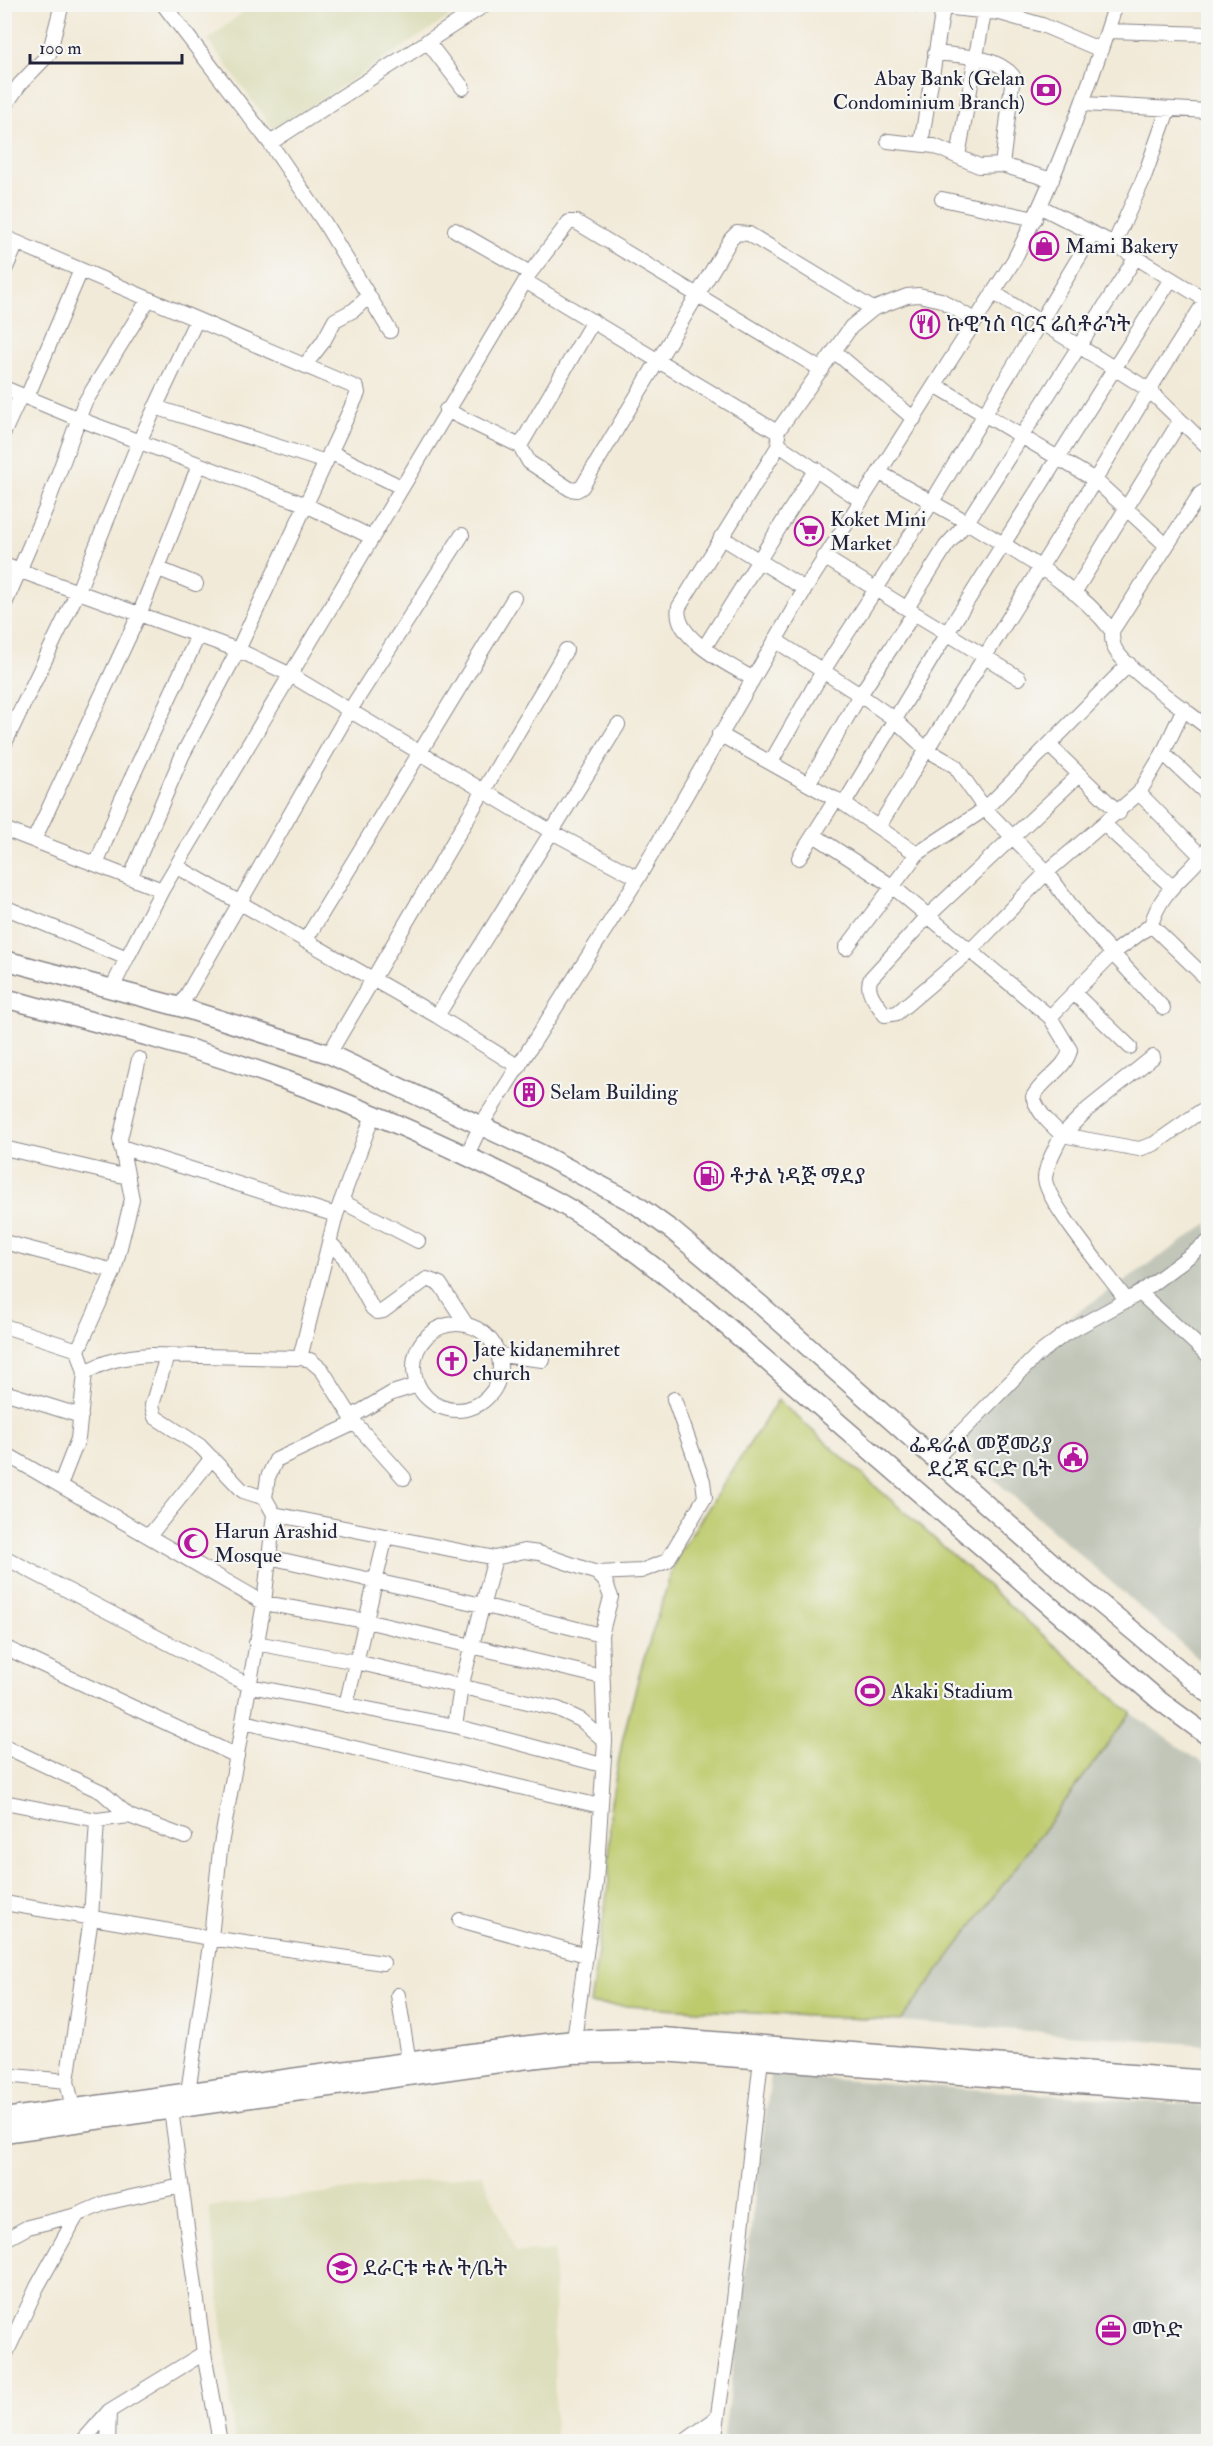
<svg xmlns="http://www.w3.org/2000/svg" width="1213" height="2446" font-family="'IM FELL Double Pica','Noto Serif Ethiopic',serif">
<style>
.built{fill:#dddebc}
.industrial{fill:#c2c6b9}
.green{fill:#becb6d;stroke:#707654;stroke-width:1.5}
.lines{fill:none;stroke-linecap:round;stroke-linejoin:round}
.minor-casing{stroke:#8a868a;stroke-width:16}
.major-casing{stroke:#8a868a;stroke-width:21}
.minor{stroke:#fff;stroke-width:14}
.major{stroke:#fff;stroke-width:18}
.labels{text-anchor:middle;stroke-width:4.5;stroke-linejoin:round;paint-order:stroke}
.poi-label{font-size:21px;fill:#22223b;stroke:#f6f6f2;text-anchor:start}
</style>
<rect width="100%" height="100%" fill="#f6f6f2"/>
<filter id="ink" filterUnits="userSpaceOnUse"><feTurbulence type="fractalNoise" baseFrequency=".0167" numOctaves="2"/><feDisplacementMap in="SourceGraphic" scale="12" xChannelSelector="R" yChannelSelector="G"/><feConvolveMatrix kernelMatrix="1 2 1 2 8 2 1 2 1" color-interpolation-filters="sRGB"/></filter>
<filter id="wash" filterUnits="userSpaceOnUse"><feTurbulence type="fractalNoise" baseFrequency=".008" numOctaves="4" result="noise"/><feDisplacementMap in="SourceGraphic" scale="24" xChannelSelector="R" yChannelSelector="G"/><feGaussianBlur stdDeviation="1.35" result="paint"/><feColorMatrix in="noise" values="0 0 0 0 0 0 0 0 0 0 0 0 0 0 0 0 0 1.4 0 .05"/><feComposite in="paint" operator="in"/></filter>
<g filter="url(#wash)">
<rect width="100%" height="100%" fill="#f2ead8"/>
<path class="built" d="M252,5L253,4L468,5L274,130L208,40Z
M482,2174L516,2252L554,2251L555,2441H235L209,2207Z"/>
<path class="industrial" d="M1208,1224V1667L956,1446L1063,1322Z
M1131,1713L1208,1767V2045L901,2021Z
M771,2075L1208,2106V2441L723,2442Z"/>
<path class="green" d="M778,1400L1131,1713L901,2021L590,2004L609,1881L610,1808L623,1737L641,1668L676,1558Z"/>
</g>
<g filter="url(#ink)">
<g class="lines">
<g class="minor-casing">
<path id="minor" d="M163,4L270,143L324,222L390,331
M914,4L1000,13L1042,25L1101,50
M1108,31L1208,34
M427,41L463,88
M935,53C959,56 996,55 1013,76L1002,165
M1084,104L1208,111
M4,107L20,84L49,54L62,4
M888,141L934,146L979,166L1002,165L1052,180
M270,143L486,4
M921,144L943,8
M958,156L984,12
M942,199L1035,219
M1041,207L1114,244L1206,300L1208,297
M455,230L530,273
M4,237L357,388L358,393L238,650L182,756L131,876
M1114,244L1143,180L1168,110
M4,272L17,243
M525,281L777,432L851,327L873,309L907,296L919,295L941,300L976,321
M1208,302L1206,300L1149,390L1208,447
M593,321L520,446L529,462L570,489L577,490L582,487L731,239L737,233L749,234L873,309
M834,351L914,419
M305,365L323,342L335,320L354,310L369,296
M935,385L1095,480L1149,390L994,293
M4,388L79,419L304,504L371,537
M27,397L81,270
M155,407L326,462
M446,410L520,446
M4,432L21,395
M778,437L779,445L860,500
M330,452L401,487
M880,473L967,522L946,546L907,608
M1208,489L1200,494L1112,631C1112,638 1112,643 1115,649C1127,670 1187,711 1208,728
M721,537L805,589
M824,557L914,613L860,695L894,719L926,749L955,766L985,809L1047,872L1079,917L1163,1008
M4,565L238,650L289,674L552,832L638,878
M159,569L196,584
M1074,593L1180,421
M4,606L46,508L84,404L148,300
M914,613L947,633L1171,279
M1112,631C1076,583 1016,553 967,522L1136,257
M704,648L816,469
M752,678C729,665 672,637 679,607L779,445
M719,734L808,784L860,695L775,640
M4,745L78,591L139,442L196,321
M1049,745L1119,813
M1163,753L1208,795
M771,762L823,671L932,502L1093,234
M1079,775L928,916L871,978C864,991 878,1004 885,1015L897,1013L970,951L1047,872L1139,793L1163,753L1184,708
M808,784L844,804L917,854
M1139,793L1202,857
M844,804L947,633L1019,678
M1105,825L1171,886
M879,826L1095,480L1166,545
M4,829L162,890
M814,835L892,886L1050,1017
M34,840L139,615L199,465
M799,858L836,799
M97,863L120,803L197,638
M176,866L437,1016L519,1067
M4,907L127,958L162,890L530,273L569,222H576L822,370
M1151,925C1162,887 1188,877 1208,848
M305,941L514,598
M846,948L917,854L985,809L1129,664
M112,988L127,958
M1075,994L1130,1047
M180,1007L350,710L462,535
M437,1016L618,725
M329,1054L566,650
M1153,1057L1088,1109L1062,1135C1049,1123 1039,1114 1033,1097C1042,1079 1066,1069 1070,1050L1050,1017L1112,954L1151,925L1208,980
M121,1147L336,1215
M4,1148L128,1177
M466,1157L481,1125L638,878L805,589L1014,260C1056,178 1088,92 1116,4
M341,1201L418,1241
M4,1242L114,1271
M329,1242L344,1257L372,1308L377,1312L383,1311L427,1279L440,1284L466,1324
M1140,1293L1208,1355
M1127,1301C1111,1278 1045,1201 1045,1178C1046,1163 1056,1148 1062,1135L1139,1149L1154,1144L1201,1111
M414 1367a43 43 0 1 1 86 0a43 43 0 1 1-86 0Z
M4,1326L78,1350
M499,1355L543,1360
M167,1356L152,1405L155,1417L200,1446L243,1491L265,1498
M300,1358L310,1360L322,1370L355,1423L404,1478
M85,1373L78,1350L114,1271L132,1199L120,1139L139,1059
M4,1392L81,1416
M351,1417L392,1393L418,1385
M4,1453L264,1603L366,1621L602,1677
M934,1460L1036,1356L1065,1334L1140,1293L1208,1242
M60,1485L78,1439L85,1373C104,1360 129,1356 151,1355L300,1358L336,1215L373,1115
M274,1514L495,1558L524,1551L539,1553L597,1573L641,1571L667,1561L705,1497L703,1481L674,1399
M149,1536L212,1458
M4,1557L250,1686L455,1726L602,1765
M269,1557L482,1605L601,1635
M256,1643L356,1662L558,1709L581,1720L605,1741
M4,1647L237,1756
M346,1705L386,1536
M244,1722L600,1806
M455,1726L461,1687L495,1558
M4,1746L102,1792L129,1816L185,1837
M4,1802L97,1820
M4,1903L211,1938L383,1963
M460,1920L586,1955
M398,1995L409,2063
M574,2040L596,1882L605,1741L601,1635L611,1597L605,1581L597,1573
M4,2075L67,2081
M188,2092L211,1938L220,1850L264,1603L274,1514L265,1498L268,1477L276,1460L355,1423
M170,2102L204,2353L220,2442
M73,2109L67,2081L91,1918L97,1820L129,1816
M4,2240L28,2227L77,2215
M4,2358L37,2287L77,2215L105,2203L181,2186
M82,2442L109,2411L204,2353
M108,2442L109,2411
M684,2442L717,2418
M714,2442L732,2318L762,2050"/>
</g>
<g class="major-casing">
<path id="major" d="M4,960L180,1007L329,1054L541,1154L634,1203L673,1231L762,1306L1066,1575L1208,1693
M4,998C95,1022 186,1045 274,1076C370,1110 466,1153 556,1201C611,1231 659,1270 707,1309L1160,1701L1208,1736
M4,2118L521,2046L574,2040L662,2037L1208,2080
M4,2133L521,2060L573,2054L662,2052L1208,2094"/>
</g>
<use href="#minor" class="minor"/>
<use href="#major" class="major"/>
</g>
</g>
<defs>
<g id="bank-ring" transform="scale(1.5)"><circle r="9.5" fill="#f6f6f2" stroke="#b5179e" stroke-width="1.5"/><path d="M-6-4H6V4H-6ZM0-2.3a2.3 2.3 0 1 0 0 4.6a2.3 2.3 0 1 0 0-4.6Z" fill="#b5179e"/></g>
<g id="shop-ring" transform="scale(1.5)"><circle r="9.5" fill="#f6f6f2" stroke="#b5179e" stroke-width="1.5"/><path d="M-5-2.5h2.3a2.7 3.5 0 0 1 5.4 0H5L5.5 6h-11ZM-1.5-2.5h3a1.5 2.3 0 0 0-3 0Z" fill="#b5179e"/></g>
<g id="restaurant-ring" transform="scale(1.5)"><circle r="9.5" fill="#f6f6f2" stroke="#b5179e" stroke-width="1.5"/><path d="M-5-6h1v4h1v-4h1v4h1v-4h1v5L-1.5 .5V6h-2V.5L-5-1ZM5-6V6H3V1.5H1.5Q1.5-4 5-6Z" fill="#b5179e"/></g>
<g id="supermarket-ring" transform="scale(1.5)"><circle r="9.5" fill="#f6f6f2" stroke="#b5179e" stroke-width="1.5"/><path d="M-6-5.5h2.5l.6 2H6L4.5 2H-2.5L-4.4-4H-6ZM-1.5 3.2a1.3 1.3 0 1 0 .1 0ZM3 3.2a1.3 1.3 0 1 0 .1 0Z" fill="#b5179e"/></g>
<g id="building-ring" transform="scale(1.5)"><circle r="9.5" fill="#f6f6f2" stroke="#b5179e" stroke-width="1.5"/><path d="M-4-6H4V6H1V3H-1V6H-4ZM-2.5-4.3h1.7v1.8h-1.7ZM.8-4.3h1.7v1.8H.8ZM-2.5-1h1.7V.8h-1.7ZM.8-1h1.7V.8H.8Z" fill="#b5179e"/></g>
<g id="fuel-ring" transform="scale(1.5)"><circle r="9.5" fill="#f6f6f2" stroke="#b5179e" stroke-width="1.5"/><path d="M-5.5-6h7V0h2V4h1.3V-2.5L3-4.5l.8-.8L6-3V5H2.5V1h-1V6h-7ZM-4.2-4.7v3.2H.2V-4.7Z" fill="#b5179e"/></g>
<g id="church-ring" transform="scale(1.5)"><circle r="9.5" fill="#f6f6f2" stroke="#b5179e" stroke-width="1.5"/><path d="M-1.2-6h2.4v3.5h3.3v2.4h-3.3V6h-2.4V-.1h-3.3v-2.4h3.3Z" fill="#b5179e"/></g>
<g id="civic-ring" transform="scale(1.5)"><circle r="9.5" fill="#f6f6f2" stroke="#b5179e" stroke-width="1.5"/><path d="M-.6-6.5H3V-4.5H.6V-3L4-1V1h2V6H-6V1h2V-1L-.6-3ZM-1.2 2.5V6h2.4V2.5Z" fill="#b5179e"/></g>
<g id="mosque-ring" transform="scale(1.5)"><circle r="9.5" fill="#f6f6f2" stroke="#b5179e" stroke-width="1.5"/><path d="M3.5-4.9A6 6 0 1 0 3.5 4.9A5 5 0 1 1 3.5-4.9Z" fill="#b5179e"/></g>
<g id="stadium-ring" transform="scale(1.5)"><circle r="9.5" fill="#f6f6f2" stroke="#b5179e" stroke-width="1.5"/><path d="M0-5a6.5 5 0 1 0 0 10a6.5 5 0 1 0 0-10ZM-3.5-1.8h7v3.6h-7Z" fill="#b5179e"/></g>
<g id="school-ring" transform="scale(1.5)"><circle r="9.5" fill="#f6f6f2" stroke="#b5179e" stroke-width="1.5"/><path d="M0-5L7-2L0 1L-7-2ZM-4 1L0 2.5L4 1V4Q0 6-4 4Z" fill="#b5179e"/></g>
<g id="office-ring" transform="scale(1.5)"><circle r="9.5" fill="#f6f6f2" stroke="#b5179e" stroke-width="1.5"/><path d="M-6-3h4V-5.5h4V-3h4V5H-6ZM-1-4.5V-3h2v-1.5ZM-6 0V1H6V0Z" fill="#b5179e"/></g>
</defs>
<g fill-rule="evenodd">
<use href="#bank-ring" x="1046" y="90"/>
<use href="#shop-ring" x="1044" y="246"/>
<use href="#restaurant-ring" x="925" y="324"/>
<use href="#supermarket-ring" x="809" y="531"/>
<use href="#building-ring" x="529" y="1092"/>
<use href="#fuel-ring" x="709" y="1176"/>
<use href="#church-ring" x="452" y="1361"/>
<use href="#civic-ring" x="1073" y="1457"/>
<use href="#mosque-ring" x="193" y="1543"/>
<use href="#stadium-ring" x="870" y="1691"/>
<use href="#school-ring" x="342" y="2268"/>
<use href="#office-ring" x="1111" y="2330"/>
</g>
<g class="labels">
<g class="poi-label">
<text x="1025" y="85" text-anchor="end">Abay Bank (Gelan<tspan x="1025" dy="24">Condominium Branch)</tspan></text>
<text x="1065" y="253">Mami Bakery</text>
<text x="946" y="331">ኩዊንስ ባርና ሬስቶራንት</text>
<text x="830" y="526">Koket Mini<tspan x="830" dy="24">Market</tspan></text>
<text x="550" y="1099">Selam Building</text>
<text x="730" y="1183">ቶታል ነዳጅ ማደያ</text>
<text x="473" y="1356">Jate kidanemihret<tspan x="473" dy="24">church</tspan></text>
<text x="1052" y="1452" text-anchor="end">ፌዴራል መጀመሪያ<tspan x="1052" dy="24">ደረጃ ፍርድ ቤት</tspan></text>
<text x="214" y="1538">Harun Arashid<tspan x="214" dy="24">Mosque</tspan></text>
<text x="891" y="1698">Akaki Stadium</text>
<text x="363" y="2275">ደራርቱ ቱሉ ት/ቤት</text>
<text x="1132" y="2337">መኮድ</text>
</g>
</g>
<rect width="1213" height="2446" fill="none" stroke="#f6f6f2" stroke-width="24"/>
<path d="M30 54v9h152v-9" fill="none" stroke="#22223b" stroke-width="3"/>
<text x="39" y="54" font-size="18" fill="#22223b" stroke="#f6f6f2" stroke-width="4.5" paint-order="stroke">100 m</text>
</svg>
